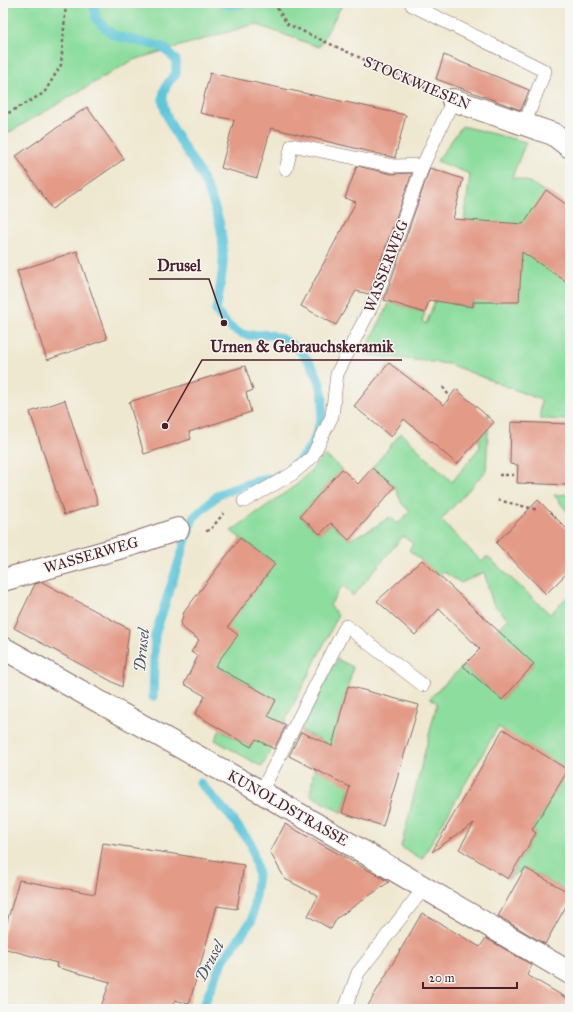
<svg xmlns="http://www.w3.org/2000/svg" width="573" height="1012" font-family="'IM FELL Great Primer',serif">
<style>
.green{fill:#8cdd9e;stroke:#6b7e64}
.lines{fill:none;stroke-linecap:round;stroke-linejoin:round}
.stream{stroke:#5ec6da;stroke-width:9}
.building{fill:#e39a86}
.lane-casing{stroke:#846565;stroke-width:14}
.street-casing{stroke:#846565;stroke-width:24}
.path{stroke:#846565;stroke-width:2.5;stroke-dasharray:3 3;stroke-linecap:butt}
.lane{stroke:#fff;stroke-width:13}
.street{stroke:#fff;stroke-width:22}
.labels{text-anchor:middle;stroke-width:3;stroke-linejoin:round;paint-order:stroke}
.street-label{font-size:15px;fill:#4a1f2b;stroke:#f6f6f2}
.water-label{font-size:16px;font-style:italic;fill:#515968;stroke:#f6f6f2}
.leader{fill:none;stroke:#4a1f2b;stroke-width:1.5}
.callout-dot{fill:#4a1f2b;stroke:#f6f6f2;stroke-width:1.5}
.callout-label{font-size:16px;text-anchor:middle;font-weight:bold;fill:#4a1f2b;stroke:#f6f6f2;stroke-width:3;stroke-linejoin:round;paint-order:stroke}
</style>
<rect width="100%" height="100%" fill="#f6f6f2"/>
<filter id="ink" filterUnits="userSpaceOnUse"><feTurbulence type="fractalNoise" baseFrequency=".025" numOctaves="2"/><feDisplacementMap in="SourceGraphic" scale="8" xChannelSelector="R" yChannelSelector="G"/><feConvolveMatrix kernelMatrix="1 2 1 2 8 2 1 2 1" color-interpolation-filters="sRGB"/></filter>
<filter id="wash" filterUnits="userSpaceOnUse"><feTurbulence type="fractalNoise" baseFrequency=".012" numOctaves="4" result="noise"/><feDisplacementMap in="SourceGraphic" scale="16" xChannelSelector="R" yChannelSelector="G"/><feGaussianBlur stdDeviation="0.9" result="paint"/><feColorMatrix in="noise" values="0 0 0 0 0 0 0 0 0 0 0 0 0 0 0 0 0 1.4 0 .05"/><feComposite in="paint" operator="in"/></filter>
<g filter="url(#wash)">
<rect width="100%" height="100%" fill="#efe8d0"/>
<path class="green" d="M3,3H343L319,47L255,24L133,60L3,136Z
M462,126L526,142L512,177L529,182L545,192L570,284V420L540,419L541,400L449,364L363,354L390,302L425,313L422,321L426,324L440,288L454,290L453,304L473,307L477,270L460,256L470,174L437,161Z
M489,413L486,471L441,520L482,562L487,556L550,614L570,594V893L525,868L508,879L536,833L532,830L568,770L498,727L422,859L401,847L437,703L430,698L463,666L502,700L534,664L496,631L508,619L493,604L484,572L461,583L444,572L437,574L409,550L413,544L403,536L353,596L343,585L330,605L338,616L262,767L215,740L220,730L251,747L276,700L203,659L275,564L231,531L299,483L325,455L342,469L300,516L320,534L331,523L349,540L371,529L390,517L398,524L410,511L402,504L395,487L372,468L401,433L452,482L480,447L478,426Z
M570,494V515L554,495Z
M337,659L353,667L333,744L360,751L342,813L310,795L314,769L326,743L301,731Z"/>
<g class="lines">
<path class="stream" d="M94,3L96,19L113,35L163,47L176,60V74C169,81 164,86 163,97C161,117 190,155 200,173C207,187 215,206 219,221C227,254 222,278 216,311C223,321 234,333 247,335C255,336 264,333 271,335C306,345 330,383 321,418C317,436 308,455 292,466
M223,3L228,5L244,3
M153,697L155,635L193,518L219,494L253,482L277,477L282,474
M200,783L230,816L251,844L258,874L252,920L222,962L202,1009"/>
</g>
<g id="blocks">
<path class="building" d="M444,55L529,90L521,110L436,79Z
M210,73L406,115L395,157L396,158L271,128L257,178L221,168L234,120L200,113Z
M87,107L124,159L52,209L16,156Z
M357,166L392,174L412,173L369,294L356,291L336,325L301,306L356,202L345,198Z
M430,168L463,179L453,219L523,224L546,190L570,207V284L522,252L519,302H473V307L429,300L425,313L384,300Z
M77,251L107,339L47,360L17,271Z
M389,363L444,405L456,389L494,422L457,464L404,419L391,437L354,406Z
M245,366L253,390L246,393L251,412L189,432L191,439L144,454L129,402Z
M65,400L98,504L64,515L30,412Z
M511,422L570,424V466H568L567,485L517,483L518,465L510,464Z
M372,468L395,487L349,540L331,523L320,534L300,516L342,469L358,484Z
M538,500L570,532V570L546,594L496,543Z
M240,538L275,564L228,627L238,635L215,666L276,700L268,716L286,725L274,749L256,739L251,747L195,714L205,696L184,684L198,656L191,652L199,640L180,626L184,612Z
M422,560L534,664L502,700L463,666L480,649L439,609L415,635L377,601Z
M42,582L129,629L122,687L14,628L35,584Z
M348,686L419,705L383,826L342,813L350,787L289,756L301,732L332,746Z
M503,729L568,770L532,830L536,833L508,879L459,849L474,823L432,852Z
M285,824L332,850L389,882L337,918L331,929L308,916L318,896L285,879L270,852Z
M103,843L244,865L237,909L217,906L189,1004L175,1000L172,1009H100L110,982L56,967L57,963L3,948V936L19,880L95,894Z
M525,868L570,893V899L545,944L498,916Z
M422,913L480,947L486,938L532,965L527,975L570,1000V1009H366Z"/>
</g>
</g>
<g filter="url(#ink)">
<use href="#blocks" fill-opacity="0" stroke="#846565" stroke-width="1"/>
<g class="lines">
<g class="lane-casing">
<path id="lane" d="M413,3L412,5L545,71L524,125
M286,169L292,145L394,166L423,165
M244,501L292,474L312,457L332,416L337,374L376,297L423,165L453,100
M261,792L346,626L423,685
M345,1009L358,973L424,888"/>
</g>
<g class="street-casing">
<path id="street" d="M453,100L553,134L570,147
M3,580L130,545L178,529
M3,648L261,792L570,973"/>
</g>
<path class="path" d="M274,3L287,24L428,89
M3,116L44,93L61,65L66,3
M443,387L450,397
M499,475H517
M498,500L538,510
M206,531L210,530L224,513"/>
<use href="#lane" class="lane"/>
<use href="#street" class="street"/>
</g>
</g>
<g class="labels">
<g class="street-label">
<text transform="translate(417 83) rotate(23)" y="5">STOCKWIESEN</text>
<text transform="translate(386 266) rotate(-69)" y="5">WASSERWEG</text>
<text transform="translate(91 555) rotate(-16)" y="5">WASSERWEG</text>
<text transform="translate(288 808) rotate(30)" y="5">KUNOLDSTRASSE</text>
</g>
<g class="water-label">
<text transform="translate(141 650) rotate(-84)" y="6">Drusel</text>
<text transform="translate(209 961) rotate(-62)" y="6">Drusel</text>
</g>
</g>
<path class="leader" d="M224 323L209 279H149M165 426L202 360H402"/>
<g class="callout-dot">
<circle cx="224" cy="323" r="4"/>
<circle cx="165" cy="426" r="4"/>
</g>
<g class="callout-label">
<text x="179" y="271">Drusel</text>
<text x="302" y="352">Urnen &amp; Gebrauchskeramik</text>
</g>
<rect width="573" height="1012" fill="none" stroke="#f6f6f2" stroke-width="16"/>
<path d="M423 982v6h94v-6" fill="none" stroke="#4a1f2b" stroke-width="2"/>
<text x="429" y="982" font-size="12" fill="#4a1f2b" stroke="#f6f6f2" stroke-width="3" paint-order="stroke">20 m</text>
</svg>
